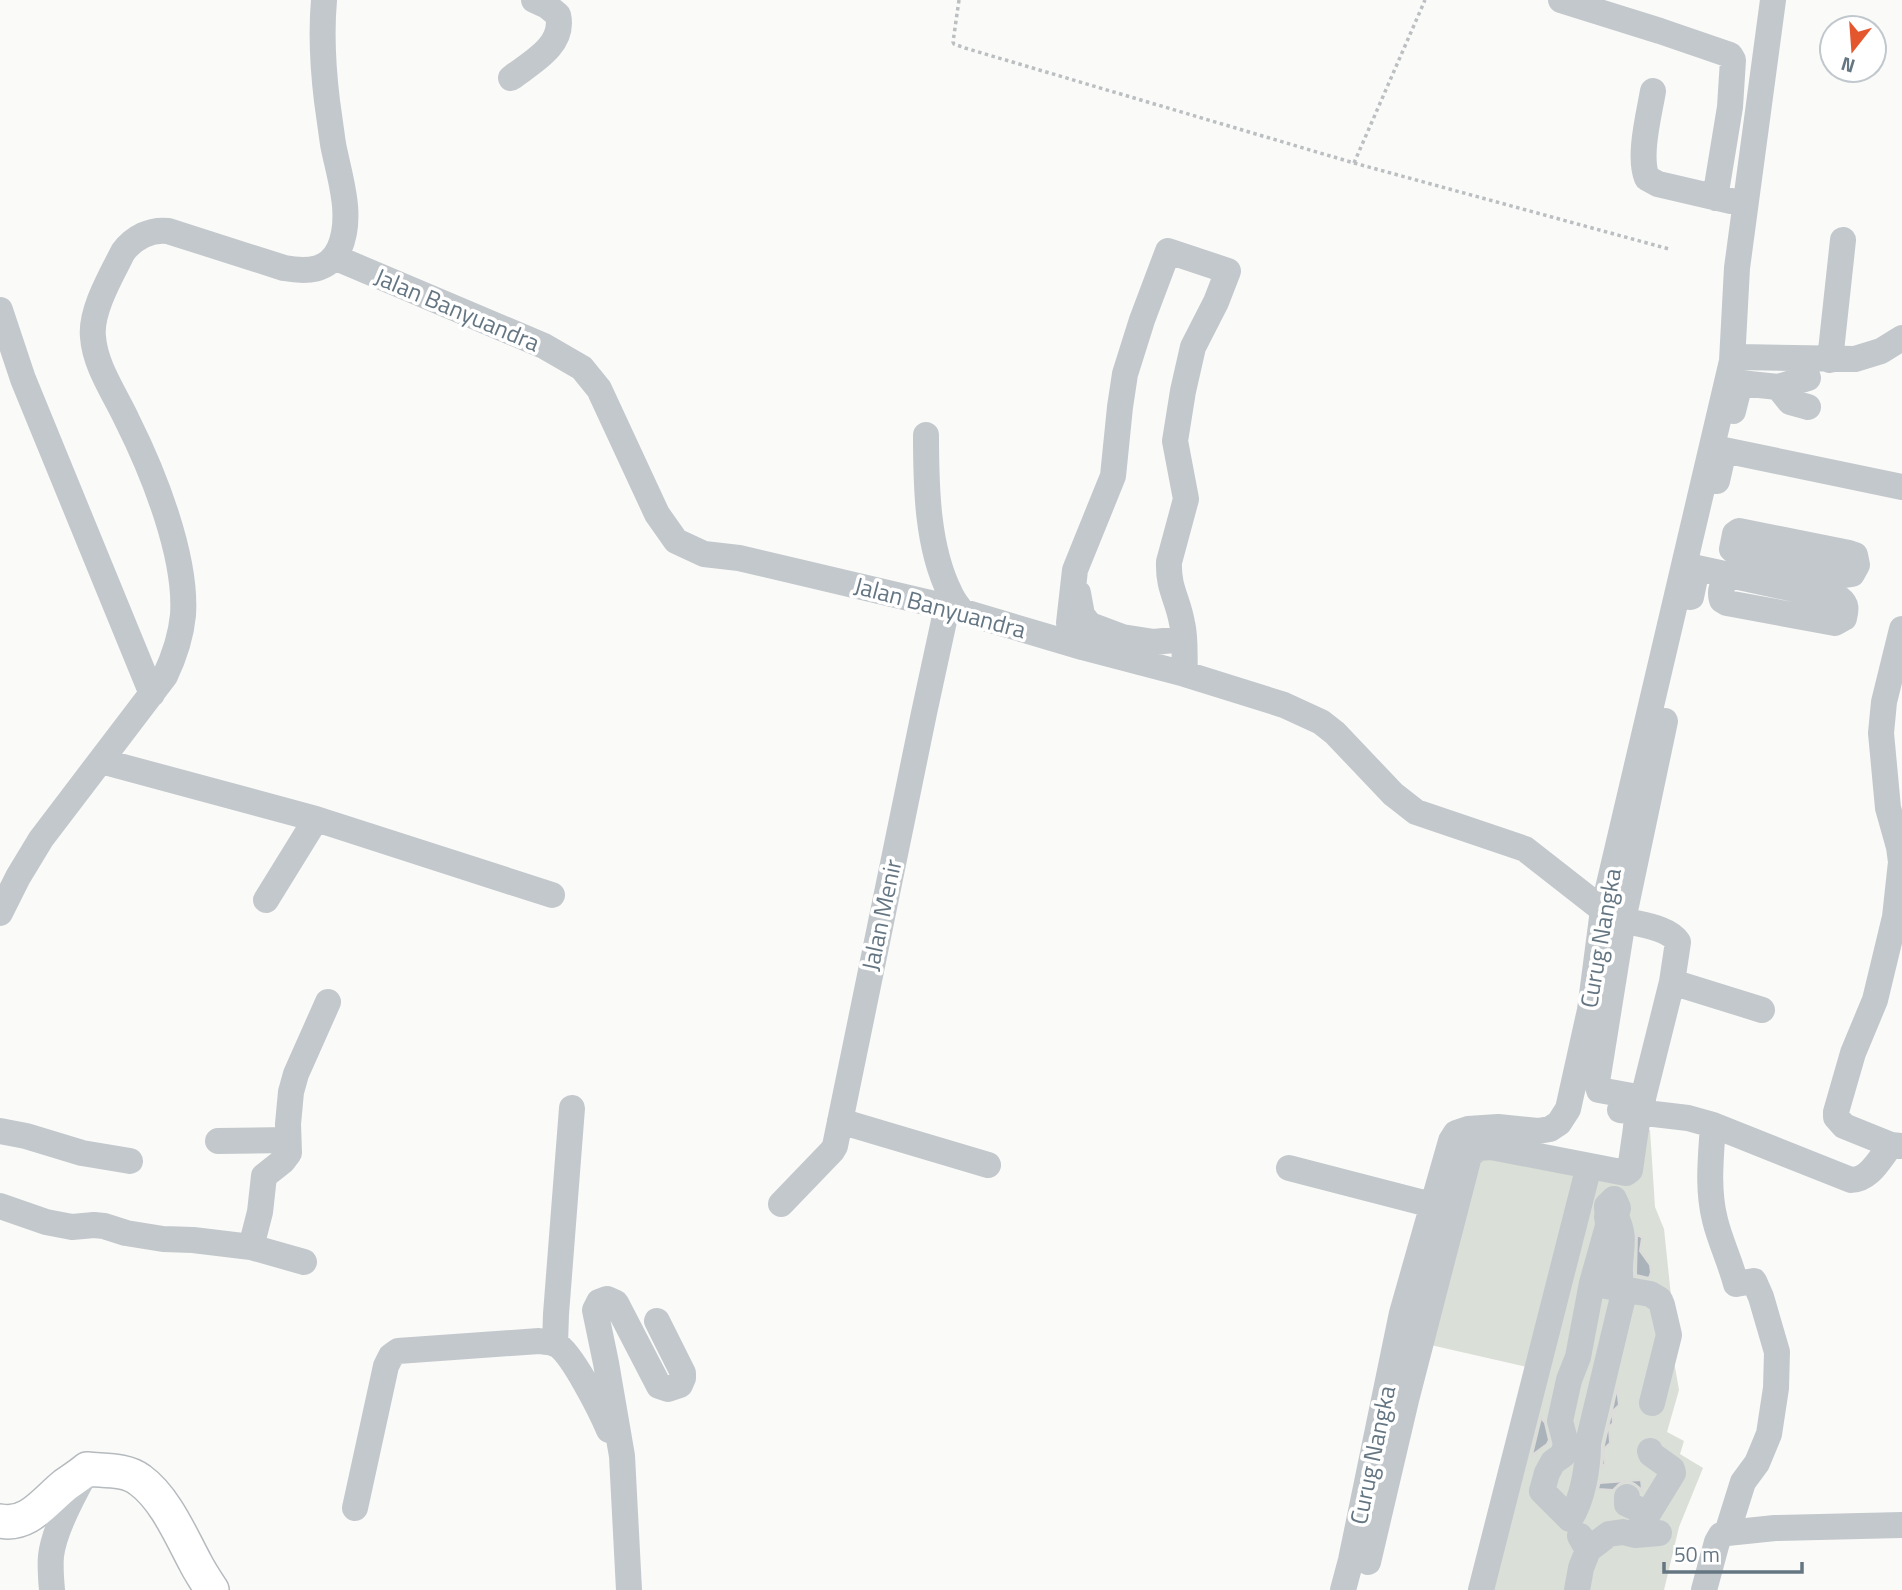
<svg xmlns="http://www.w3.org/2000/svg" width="1902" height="1590" font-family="'Titillium Web',sans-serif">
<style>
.green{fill:#dadfd7}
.building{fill:#aab3b9;stroke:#dcdcda;stroke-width:2}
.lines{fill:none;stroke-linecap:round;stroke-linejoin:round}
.major-casing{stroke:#b5babe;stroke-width:36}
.path{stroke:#bbbfc2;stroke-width:3.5;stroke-dasharray:3.5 3.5;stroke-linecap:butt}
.minor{stroke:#c3c8cc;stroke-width:26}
.major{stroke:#fff;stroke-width:33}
.minor-bridge{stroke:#c3c8cc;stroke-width:26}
.labels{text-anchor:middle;stroke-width:7;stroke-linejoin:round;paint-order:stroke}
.street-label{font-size:24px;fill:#657683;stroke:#fff}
</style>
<rect width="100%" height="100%" fill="#fafaf8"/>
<path class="green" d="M1641,1128L1650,1130L1655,1207L1664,1229L1671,1296L1663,1299L1679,1390L1667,1432L1684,1441L1680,1454L1703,1468L1679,1527L1664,1590H1474L1531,1368L1413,1341L1465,1154L1629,1172Z"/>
<path class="building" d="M1637,1234L1642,1238L1640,1251L1650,1265L1651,1272L1649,1278L1636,1275Z
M1617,1388L1619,1405L1612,1412L1613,1423L1609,1427L1610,1443L1604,1449L1605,1464L1602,1467L1604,1445Z
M1541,1418L1545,1423L1549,1440L1547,1444L1532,1455Z
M1601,1478V1483L1641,1480L1642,1490L1635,1484L1628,1481L1619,1484L1613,1490L1598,1489Z"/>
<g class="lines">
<g class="major-casing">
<path id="major" d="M0,1521C28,1527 45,1501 65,1485C72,1480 80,1475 87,1469C104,1471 126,1469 140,1480C165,1498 181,1536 195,1562C200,1572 206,1581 212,1590"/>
</g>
<path class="path" d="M959,0L953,42L954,44L965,48L1354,163L1669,249
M1354,163L1425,0"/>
<path class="minor" d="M1561,0L1660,31L1730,55L1733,60L1730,107L1715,198
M511,78C532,62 565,45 558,15L547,6L534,0
M1653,91C1649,115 1638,156 1647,178L1658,184L1731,201
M334,257L544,346L582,368L599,389L657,514L676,541L704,554L739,558L947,607L1082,647L1185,674L1284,705L1321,722L1335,733L1393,794L1416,812L1525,849L1603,910
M0,310L23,379L152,694
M1830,360L1843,240
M1732,361L1737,268L1773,0
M1778,387L1808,378
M1733,411L1740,383L1778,387L1790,402L1808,407
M926,435C926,486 927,547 950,593C953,600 958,606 962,612
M1717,481L1724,450L1902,487
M1739,531L1849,553L1855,555L1857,565L1852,574L1845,575L1737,553L1732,549L1735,534Z
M1078,593L1082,615L1090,625L1122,637L1154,642L1183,639
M1691,597L1697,568L1840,599C1847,604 1846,610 1844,618L1835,623L1727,603L1722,600C1719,590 1723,584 1728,575
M1082,647L1069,623L1075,570L1113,476L1120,407L1125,374L1142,320L1168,251L1228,271L1216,302L1193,347L1183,391L1175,441L1186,499L1169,562C1168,589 1178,599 1182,623C1186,639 1184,658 1185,674
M101,761L316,819L552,895
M266,900L316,819
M0,913L18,877L41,839L165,676C174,657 181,636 183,615C187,556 153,472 127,420C115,394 95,366 93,337C90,311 112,274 123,252C134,237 151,229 168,231L284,268C306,272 328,272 339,249C354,216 339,176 333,144C331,130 329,115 327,101C323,68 321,34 324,0
M1623,920C1640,925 1668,927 1678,942L1672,982L1643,1098L1599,1090L1597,1082L1623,920L1665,721
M1672,982L1762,1010
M1620,1110L1688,1118L1713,1125L1851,1180C1870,1180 1880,1158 1891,1145L1902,1146
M840,1121L988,1165
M1713,1125C1711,1156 1707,1189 1715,1220C1720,1241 1730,1261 1736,1284L1754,1281L1761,1297L1777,1352L1776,1388L1769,1434L1757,1463L1743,1482L1727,1533
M0,1131L26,1136L82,1153L130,1161
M218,1141L288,1140
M1891,1145L1844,1126L1836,1117V1112L1853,1053L1875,1000L1895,917L1901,862L1899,847L1888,808L1881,733L1884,702L1902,629
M1289,1168L1432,1205
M781,1204L832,1151L835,1146L924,713L947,607
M0,1206L46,1222L72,1227L94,1225L104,1226L126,1233L163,1239L193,1240L251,1247L260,1212L264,1176L283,1161L289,1153L288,1124L291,1092L296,1074L328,1002
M1607,1217H1616L1618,1208L1614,1199L1607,1206L1608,1226L1592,1283L1578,1357L1569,1380L1560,1421L1566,1444L1563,1455L1553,1462L1547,1473L1542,1491L1570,1519C1583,1499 1588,1467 1588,1443L1622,1301C1623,1291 1620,1283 1620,1273C1619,1251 1627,1239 1616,1217
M251,1247L304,1262
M1606,1286L1650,1294L1660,1300L1662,1305L1669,1335L1652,1403
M555,1344L556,1314L572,1108
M1627,1497V1504L1647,1513
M355,1508L386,1366L391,1356L398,1351L539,1341C543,1342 552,1342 556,1344C572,1353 601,1411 609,1430
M1635,1535L1673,1473L1672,1469L1651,1454L1650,1451
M1588,1550L1609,1534L1623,1532L1635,1535L1659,1533
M1368,1562L1406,1400L1469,1156L1478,1148L1491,1147L1626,1173L1630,1170L1636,1128
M52,1590C51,1579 50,1567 51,1556C54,1530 72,1497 85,1474
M629,1590L622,1456L606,1363L595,1310L599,1302L607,1299L616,1303L659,1386L668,1389L680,1385L683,1378V1373L657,1321
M1343,1590L1351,1560L1402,1313L1451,1141L1456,1133L1468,1129L1498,1127L1538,1131L1550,1129L1559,1123L1568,1109L1590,1010L1603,910L1732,361L1739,357L1855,359L1881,351L1902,338
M1481,1590L1589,1166
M1577,1590L1581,1568L1588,1550L1580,1536
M1704,1590L1717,1542L1721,1535L1727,1533L1775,1528L1902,1525"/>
<use href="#major" class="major"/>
<path class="minor-bridge" d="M1636,1128L1643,1098"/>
</g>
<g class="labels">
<g class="street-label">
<text transform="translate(457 310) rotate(23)" y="8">Jalan Banyuandra</text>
<text transform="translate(940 608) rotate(15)" y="8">Jalan Banyuandra</text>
<text transform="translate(882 915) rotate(-78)" y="8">Jalan Menir</text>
<text transform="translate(1601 938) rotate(-80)" y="8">Curug Nangka</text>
<text transform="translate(1373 1455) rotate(-78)" y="8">Curug Nangka</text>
</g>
</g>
<g transform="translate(1853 49) rotate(197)"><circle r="33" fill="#ffffff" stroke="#c1c8cd" stroke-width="2"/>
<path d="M0-5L12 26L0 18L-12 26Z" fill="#e4572e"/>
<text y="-10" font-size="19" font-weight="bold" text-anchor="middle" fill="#657683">N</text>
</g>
<path d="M1664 1562v10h138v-10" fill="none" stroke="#657683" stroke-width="3.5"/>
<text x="1674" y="1562" font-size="21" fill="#657683" stroke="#ffffff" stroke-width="5" paint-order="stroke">50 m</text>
</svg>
